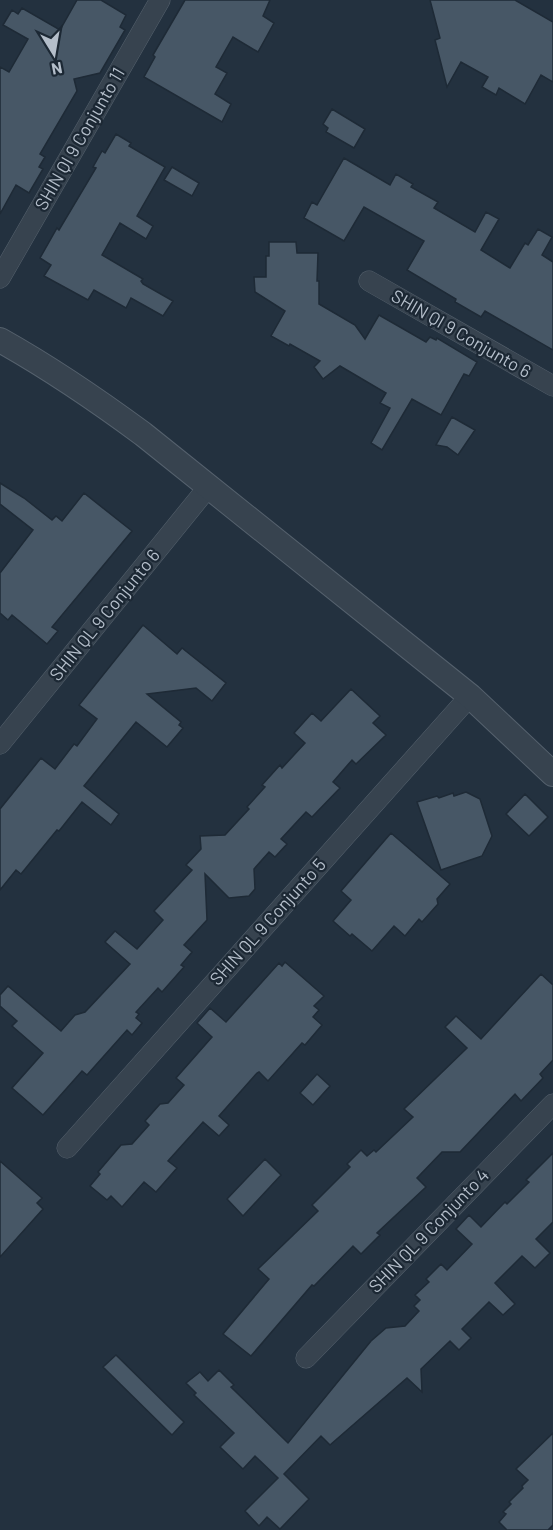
<svg xmlns="http://www.w3.org/2000/svg" width="553" height="1530" font-family="Barlow,sans-serif">
<style>
.building{fill:#475766;stroke:#1e2a36;stroke-width:1.5}
.lines{fill:none;stroke-linecap:round;stroke-linejoin:round}
.minor-casing{stroke:#55616d;stroke-width:21}
.tertiary-casing{stroke:#55616d;stroke-width:26}
.minor{stroke:#37434f;stroke-width:20}
.tertiary{stroke:#37434f;stroke-width:24}
.labels{text-anchor:middle;stroke-width:4.5;stroke-linejoin:round;paint-order:stroke}
.street-label{font-size:18px;fill:#b4beca;stroke:#1c2834}
</style>
<rect width="100%" height="100%" fill="#23313f"/>
<path class="building" d="M77,0H101L126,15L120,27L125,30L100,73L74,79L77,91L40,154L45,157L39,167L43,169L29,193L16,185L0,214V67L9,72L28,39L3,25L12,10L18,14L22,8L60,30Z
M185,0H270L263,16L274,23L258,52L233,37L216,67L227,73L215,94L231,104L222,122L144,77L155,57L153,55Z
M430,0H515L553,22V82L541,75L525,104L499,88L496,95L482,87L488,77L461,62L447,87L435,40L440,38Z
M332,109L365,129L354,148L326,132L328,128L323,124Z
M116,134L131,143L129,146L165,167L137,216L153,226L146,239L120,223L102,255L143,279L141,281L143,284L173,301L163,316L131,298L126,308L94,290L88,300L44,276L51,265L40,258L57,228L59,230L96,168L93,167L102,151L105,153Z
M344,158L390,185L396,174L413,184L411,187L438,202L434,208L475,232L486,212L499,219L481,250L510,268L525,243L528,245L538,229L552,237L542,255L553,262V350L485,311L481,317L455,302L456,299L407,270L424,241L364,207L344,241L304,218L312,202L317,205Z
M172,167L199,183L192,196L164,180Z
M269,242H296L297,253H318L317,281H319V304L355,325L365,339L379,315L426,342L430,337L436,340L437,338L477,362L469,376L464,374L441,415L412,399L382,450L371,443L390,408L380,403L386,393L340,366L323,379L314,367L320,361L290,344L289,346L271,336L285,311L255,292L254,277H266V256H269Z
M452,417L475,430L458,455L447,447L436,445Z
M0,483L24,498L52,520L56,516L62,521L84,493L132,531L52,627L58,631L47,644L12,615L8,620L0,613V573L33,530L0,504Z
M143,625L177,654L182,648L226,683L212,701L196,688L147,694L181,722L179,725L183,728L167,747L136,722L84,786L119,814L111,825L82,802L59,831L57,830L21,874L16,870L0,890V809L41,758L55,769L74,744L77,746L97,719L79,705Z
M351,689L380,716L373,723L386,735L356,764L352,760L333,782L340,788L312,817L306,812L281,839L287,844L275,857L269,852L254,869L255,889L249,896L229,898L205,874L207,920L184,945L192,952L181,965L184,967L162,992L158,988L136,1012L139,1014L136,1018L142,1023L132,1035L127,1030L87,1075L82,1071L43,1115L12,1088L43,1053L12,1026L17,1021L0,1006V995L8,986L61,1031L75,1015L85,1012L130,964L105,942L115,931L137,949L163,920L154,911L192,870L186,865L201,849L200,836L225,835L249,809L247,807L265,787L262,785L280,765L282,768L305,743L294,733L312,713L321,721Z
M466,792L480,799L492,836L482,856L441,870L417,802L437,796L439,798L453,793L454,796Z
M525,794L548,817L529,836L506,814Z
M391,833L450,884L437,899L438,904L422,922L419,919L405,936L394,926L372,951L352,934L350,936L333,921L351,900L341,891Z
M285,962L324,996L314,1006L319,1010L313,1017L322,1025L305,1045L302,1043L268,1081L259,1072L257,1073L219,1116L229,1125L219,1136L203,1122L168,1161L177,1168L156,1192L144,1182L122,1207L111,1196L107,1200L90,1186L100,1174L98,1172L121,1145L132,1144L149,1125L145,1121L160,1104L168,1103L184,1085L176,1078L212,1037L197,1023L210,1008L226,1022L279,963L282,966Z
M541,974L553,985V1060L540,1074L543,1078L521,1101L515,1094L460,1152H442L417,1178L426,1187L377,1233L380,1235L361,1254L353,1246L314,1286L312,1285L251,1356L223,1334L269,1279L258,1269L318,1211L312,1205L350,1167L347,1164L361,1150L367,1156L374,1150L376,1152L413,1117L404,1109L467,1048L445,1027L456,1016L481,1039Z
M317,1074L330,1086L313,1105L300,1093Z
M553,1153V1222L536,1239L550,1253L535,1268L522,1256L495,1283L515,1304L503,1315L489,1302L462,1329L471,1338L459,1350L450,1341L421,1369L422,1392L407,1378L330,1445L321,1436L284,1474L309,1499L280,1529L267,1517L259,1526L245,1511L278,1478L255,1456L243,1469L220,1447L234,1433L194,1395L196,1393L186,1383L200,1372L208,1381L219,1370L234,1385L231,1387L288,1443L371,1341L386,1328L405,1326L419,1311L414,1306L420,1300L415,1295L429,1282L426,1279L441,1264L447,1270L472,1244L456,1229L469,1215L481,1227L505,1202L507,1204L529,1182L526,1180Z
M265,1159L281,1175L243,1216L227,1199Z
M0,1161L42,1198L37,1203L43,1209L0,1257Z
M116,1355L184,1422L172,1435L103,1367Z
M553,1433V1525L548,1530H507L499,1522L506,1514L503,1512L511,1504L509,1502L523,1488L522,1486L528,1480L516,1469Z"/>
<g class="lines">
<g class="minor-casing">
<path id="minor" d="M0,278L160,0
M369,281L553,386
M0,744L209,486
M67,1148L470,696
M306,1358L553,1104"/>
</g>
<g class="tertiary-casing">
<path id="tertiary" d="M0,340C50,368 97,400 143,434L470,696L553,774"/>
</g>
<use href="#minor" class="minor"/>
<use href="#tertiary" class="tertiary"/>
</g>
<g class="labels">
<g class="street-label">
<text transform="translate(80 139) rotate(-60)" y="6">SHIN QI 9 Conjunto 11</text>
<text transform="translate(461 334) rotate(30)" y="6">SHIN QI 9 Conjunto 6</text>
<text transform="translate(105 615) rotate(-51)" y="6">SHIN QL 9 Conjunto 6</text>
<text transform="translate(268 922) rotate(-48)" y="6">SHIN QL 9 Conjunto 5</text>
<text transform="translate(429 1231) rotate(-46)" y="6">SHIN QL 9 Conjunto 4</text>
</g>
</g>
<g transform="translate(54 54) rotate(169)" stroke="#1c2834" stroke-width="4.5" paint-order="stroke">
<path d="M0-4.5L10 22L0 15L-10 22Z" fill="#b4beca"/>
<text y="-9" font-size="16" font-weight="bold" text-anchor="middle" fill="#b4beca">N</text>
</g>
</svg>
